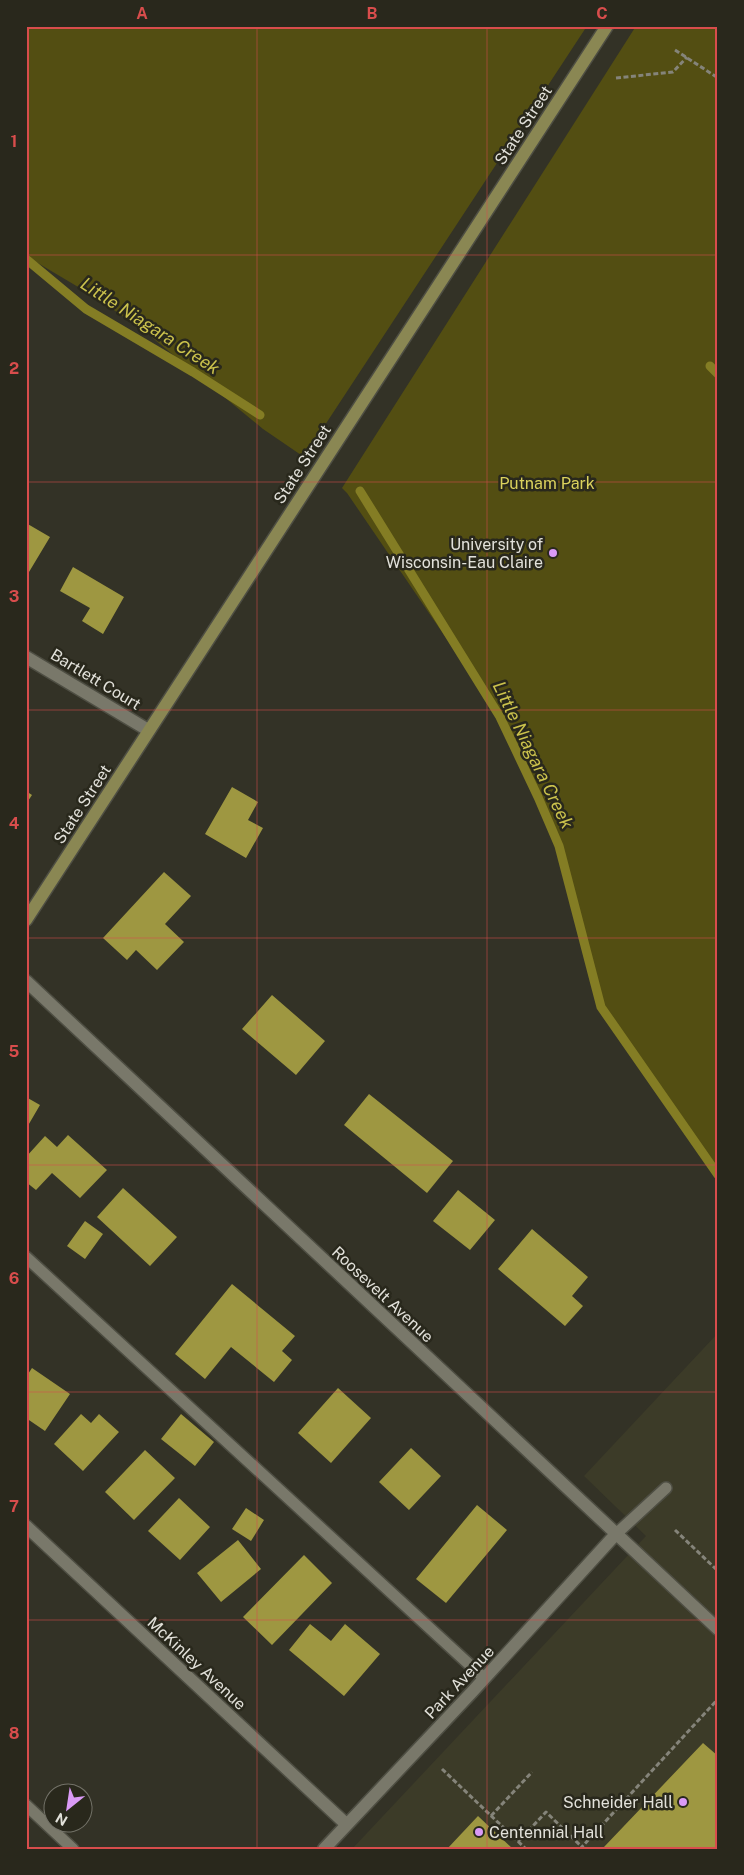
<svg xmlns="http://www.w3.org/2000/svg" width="744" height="1875" font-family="'Public Sans',sans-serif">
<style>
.built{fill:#3c3b28}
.green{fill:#534e12}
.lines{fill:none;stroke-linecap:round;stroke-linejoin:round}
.stream{stroke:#847d24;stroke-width:9}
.building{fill:#9e9741}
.lane-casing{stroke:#4e4e43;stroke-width:14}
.street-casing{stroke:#4e4e43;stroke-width:15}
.secondary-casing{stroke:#4e4e43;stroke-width:15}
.path{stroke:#85847a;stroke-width:3;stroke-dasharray:5 2.5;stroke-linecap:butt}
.lane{stroke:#79786a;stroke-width:11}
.street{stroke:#79786a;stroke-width:12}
.secondary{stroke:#8a8753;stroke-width:12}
.grid{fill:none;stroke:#d84d4c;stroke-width:1;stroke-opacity:0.55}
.poi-dot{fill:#da9af6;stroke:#29281c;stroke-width:2}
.labels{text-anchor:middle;stroke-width:5;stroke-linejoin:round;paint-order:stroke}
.street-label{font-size:16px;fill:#e2e1da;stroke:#29281c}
.park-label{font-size:16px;fill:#dbd25d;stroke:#29281c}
.poi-label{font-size:16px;fill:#e2e1da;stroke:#29281c;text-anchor:end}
.water-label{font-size:18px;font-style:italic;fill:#cbc24c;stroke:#29281c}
.neatline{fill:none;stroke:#d84d4c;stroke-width:2}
.grid-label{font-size:16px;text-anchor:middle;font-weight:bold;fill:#d84d4c}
</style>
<rect width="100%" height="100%" fill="#333226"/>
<path class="built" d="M718,1333V1849H352L646,1536L584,1476Z"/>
<path class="green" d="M26,26H587L304,457L263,429L143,330L95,297L26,256Z
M636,26H718V1175L601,1007L559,846L538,797L500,717L347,493L342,488Z"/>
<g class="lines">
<path class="stream" d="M26,259L86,309L193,372L260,415
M710,366L718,374
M360,491L500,717L538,797L559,846L601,1007L718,1175"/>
</g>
<path class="building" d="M26,523L50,537L26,577Z
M73,567L124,597L103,634L82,621L90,608L60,591Z
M232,787L258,802L248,820L263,828L246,858L205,834Z
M26,791L32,795L26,804Z
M164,872L191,896L165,924L184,942L157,970L136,950L127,960L103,938Z
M272,995L325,1041L296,1075L242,1029Z
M369,1094L453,1161L427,1193L344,1125Z
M26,1097L40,1105L26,1129Z
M68,1135L107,1170L80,1198L52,1173L36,1190L26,1182V1157L45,1136L57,1147Z
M123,1188L177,1237L150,1266L97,1217Z
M458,1190L495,1220L470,1250L433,1221Z
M85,1221L103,1234L85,1259L67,1246Z
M532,1229L588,1277L572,1296L583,1306L565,1326L498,1269Z
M232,1284L295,1336L282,1351L292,1360L274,1382L231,1347L205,1379L175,1354Z
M32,1368L70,1394L45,1431L26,1418V1377Z
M338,1388L371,1418L331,1463L298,1433Z
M81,1414L91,1423L99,1414L119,1432L83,1471L54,1444Z
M181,1414L214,1442L195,1466L161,1439Z
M411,1448L441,1476L409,1510L379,1482Z
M145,1450L175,1478L134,1520L105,1492Z
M179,1498L210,1527L180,1560L148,1531Z
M477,1505L507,1530L446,1603L416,1579Z
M246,1508L264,1520L251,1541L232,1529Z
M238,1540L261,1569L221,1602L197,1573Z
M304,1555L332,1583L272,1645L243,1617Z
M310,1624L331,1641L345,1624L380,1654L344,1696L289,1650Z
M703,1743L718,1756V1849H606L604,1847Z
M478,1816L513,1849H447Z"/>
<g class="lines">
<g class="lane-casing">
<path id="lane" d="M26,1257L484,1678
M615,1535L666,1488
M26,1805L73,1849"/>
</g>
<g class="street-casing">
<path id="street" d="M26,657L148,730
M26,981L718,1629
M26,1526L346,1824
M324,1849L472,1692L615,1535"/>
</g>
<g class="secondary-casing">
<path id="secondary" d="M26,920L607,26"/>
</g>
<path class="path" d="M675,50L718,78
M616,78L673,72L687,57
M675,1530L718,1571
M442,1769L526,1849
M491,1816L532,1772
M518,1842L546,1812L584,1849
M580,1849L718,1699"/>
<use href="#lane" class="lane"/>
<use href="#street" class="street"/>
<use href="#secondary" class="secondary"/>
</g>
<path class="grid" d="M257,26V1849M487,26V1849M26,255H718M26,482H718M26,710H718M26,938H718M26,1165H718M26,1392H718M26,1620H718"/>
<g class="poi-dot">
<circle cx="553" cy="553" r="5"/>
<circle cx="683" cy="1802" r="5"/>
<circle cx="479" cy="1832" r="5"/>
</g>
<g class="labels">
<g class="street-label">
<text transform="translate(523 125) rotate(-57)" y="6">State Street</text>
<text transform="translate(302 464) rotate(-57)" y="6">State Street</text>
<text transform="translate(96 679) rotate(31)" y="6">Bartlett Court</text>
<text transform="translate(82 804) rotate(-57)" y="6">State Street</text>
<text transform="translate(383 1294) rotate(43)" y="6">Roosevelt Avenue</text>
<text transform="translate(197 1663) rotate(43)" y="6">McKinley Avenue</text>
<text transform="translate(459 1682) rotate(-47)" y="6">Park Avenue</text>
</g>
<g class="park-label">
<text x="547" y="489">Putnam Park</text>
</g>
<g class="poi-label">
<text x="543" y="550">University of<tspan x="543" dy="18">Wisconsin-Eau Claire</tspan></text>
<text x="673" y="1808">Schneider Hall</text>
<text x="489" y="1838" text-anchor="start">Centennial Hall</text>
</g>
<g class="water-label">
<text transform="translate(150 326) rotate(33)" y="6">Little Niagara Creek</text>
<text transform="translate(533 755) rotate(64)" y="6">Little Niagara Creek</text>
</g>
</g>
<rect width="744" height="1875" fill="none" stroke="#29281c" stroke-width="55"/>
<g transform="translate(68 1808) rotate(210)"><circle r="24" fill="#29281c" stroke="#737268"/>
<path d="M0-4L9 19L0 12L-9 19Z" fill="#da9af6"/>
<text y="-8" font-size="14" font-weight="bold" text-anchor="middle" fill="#e2e1da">N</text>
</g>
<rect x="28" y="28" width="688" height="1820" class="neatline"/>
<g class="grid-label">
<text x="142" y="19">A</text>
<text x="372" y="19">B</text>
<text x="602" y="19">C</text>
<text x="14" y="147">1</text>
<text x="14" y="374">2</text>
<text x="14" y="602">3</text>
<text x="14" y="829">4</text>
<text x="14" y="1057">5</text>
<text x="14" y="1284">6</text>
<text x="14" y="1512">7</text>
<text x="14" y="1739">8</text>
</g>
</svg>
